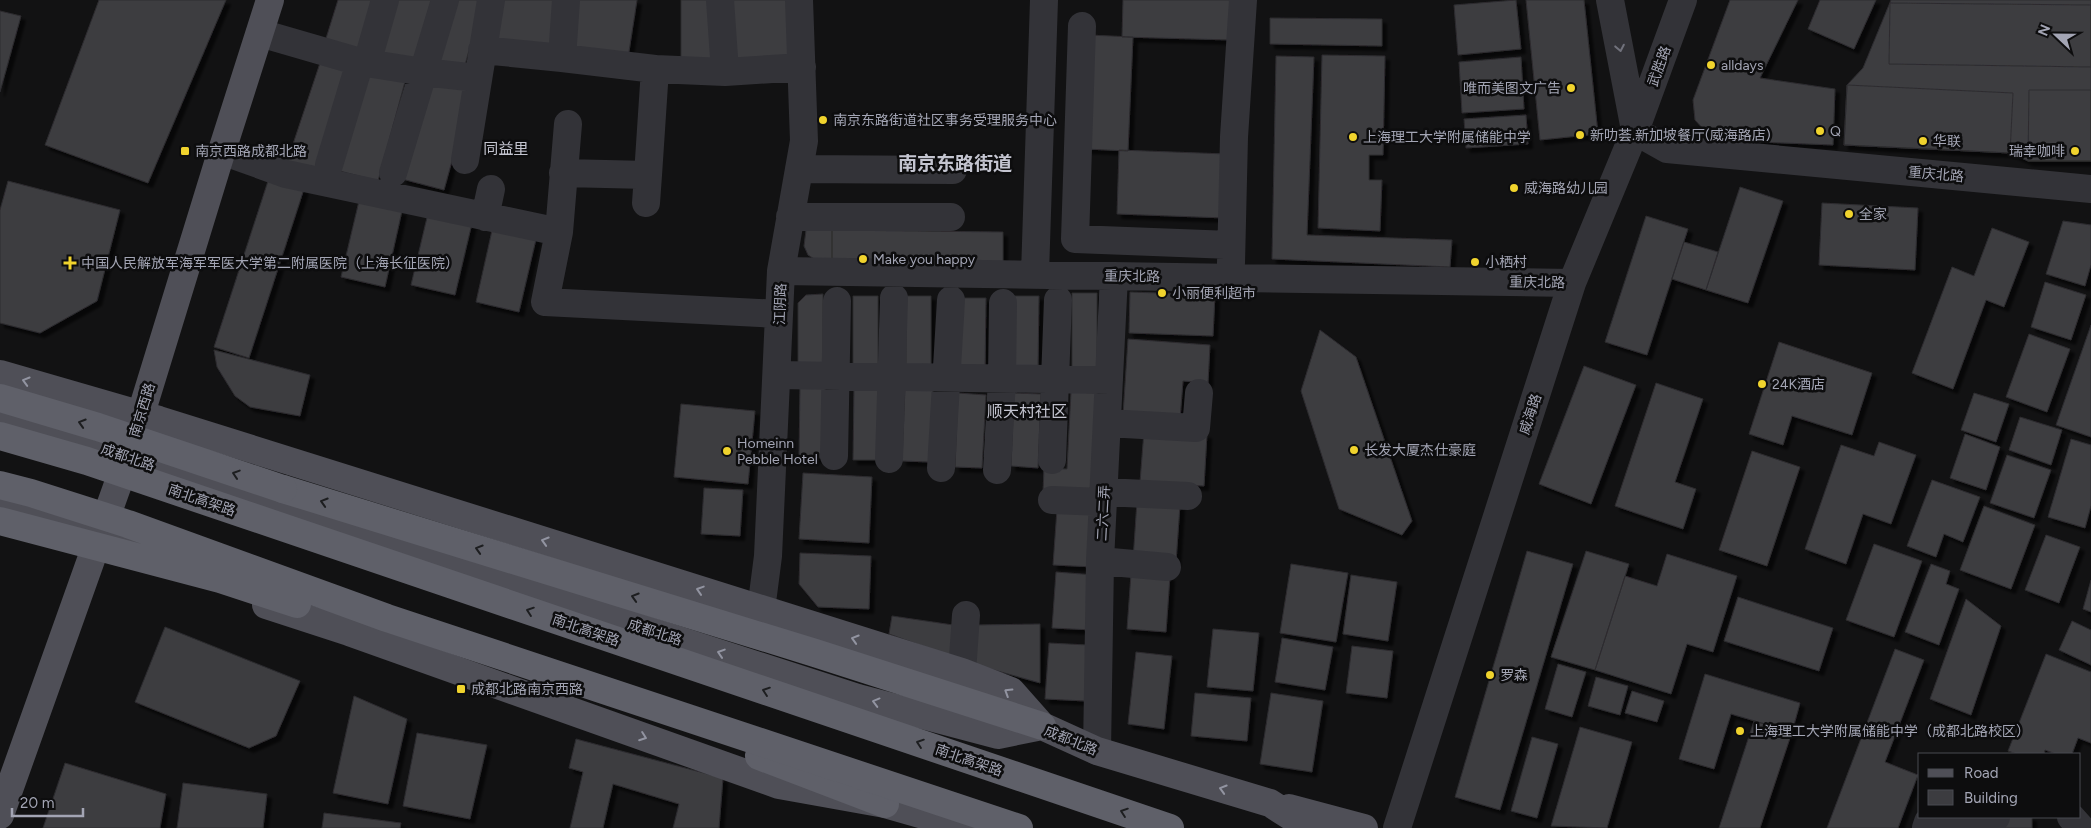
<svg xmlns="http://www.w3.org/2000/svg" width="2091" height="828" font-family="Figtree,'Noto Sans SC',sans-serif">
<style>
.building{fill:#3c3c40;stroke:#2d2c2f;filter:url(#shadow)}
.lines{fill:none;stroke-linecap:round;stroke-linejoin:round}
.minor{stroke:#333338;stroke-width:28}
.major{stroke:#4f4f57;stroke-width:28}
.highway{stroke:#5f6069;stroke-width:28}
.highway-bridge{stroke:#5f6069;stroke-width:28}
.oneway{stroke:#71727c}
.oneway2{stroke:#9294a1}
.oneway3{stroke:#1d1e20}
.poi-dot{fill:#f0d32d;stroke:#0d0d0e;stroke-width:2}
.labels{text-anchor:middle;stroke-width:5;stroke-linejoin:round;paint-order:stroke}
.poi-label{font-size:14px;fill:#a3a5b4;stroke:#0d0d0e;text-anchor:start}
.street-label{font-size:14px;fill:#a3a5b4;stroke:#0d0d0e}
.neighbourhood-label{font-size:15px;fill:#c4c5d0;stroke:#0d0d0e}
.quarter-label{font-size:16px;fill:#c4c5d0;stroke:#0d0d0e}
.district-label{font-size:19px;font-weight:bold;fill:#c4c5d0;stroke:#0d0d0e}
</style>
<defs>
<filter id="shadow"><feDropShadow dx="4.5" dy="4.5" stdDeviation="1" flood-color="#0009"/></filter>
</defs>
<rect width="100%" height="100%" fill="#121213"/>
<path class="building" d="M99,0H226L148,183L45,145Z
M338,0H374L356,58L323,48Z
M392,0H438L419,65L378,55Z
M451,0H483L463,72L434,63Z
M500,0H559L556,49L497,44Z
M573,0H637L628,58L568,54Z
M681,0H714L713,69L681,68Z
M726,0H791L792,62L728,64Z
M1123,0H1231L1230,40L1122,37Z
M1516,0L1521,49L1458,55L1454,5Z
M1526,0H1584L1598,134L1540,140Z
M1730,0H1798L1760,78L1835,89L1833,145L1733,141L1706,132L1695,120L1693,100Z
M1820,0H1876L1854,49L1808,29Z
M1891,0H2091V161H2028L2010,153L1844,145L1847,85L1863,68Z
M1890,3L2091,5V67L1889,64Z
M0,11L21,16L0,92Z
M1270,18L1382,19V46L1270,44Z
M1089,35L1133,37L1128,151L1085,149Z
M1322,55L1385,56L1383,155H1369V180H1382L1380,231L1318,228Z
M1276,56L1314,57L1307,235L1452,240L1450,267L1272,259Z
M1521,57L1524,109L1462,113L1459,62Z
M321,60L349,69L314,177L285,168Z
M364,67L406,78L378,181L336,170Z
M430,77L472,88L444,190L402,179Z
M1847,85L2013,93L2010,153L1844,145Z
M2029,90H2091V161H2028Z
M1526,115L1528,144L1466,148L1464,119Z
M1119,150L1227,154L1225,218L1117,214Z
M269,178L304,189L249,358L214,347Z
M8,181L120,210L97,301L40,333L0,323V210Z
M1740,187L1783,201L1748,303L1706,290Z
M359,201L402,211L385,287L341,277Z
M1822,203L1918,208L1915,270L1819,265Z
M429,209L473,219L455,295L411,285Z
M1646,216L1688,229L1647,355L1605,342Z
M2063,221L2091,225V265L2085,286L2046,274Z
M493,226L537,235L519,312L476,302Z
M1992,228L2029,242L2004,307L1986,300L1953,389L1912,373L1952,267L1974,276Z
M806,230H832V263L816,260L808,255L804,246Z
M832,230L1003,232V265L832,263Z
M1684,242L1718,252L1706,290L1672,279Z
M2045,282L2086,295L2071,340L2031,327Z
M1130,292L1215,295L1213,336L1129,333Z
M1072,293H1097V367H1072Z
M823,294V369H798V303L806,295Z
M853,296H878V370H853Z
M906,296H931V370L906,369Z
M1014,296H1039L1038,369H1013Z
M961,298H986L985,372L960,371Z
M2091,325V437L2056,425Z
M1320,330L1356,357L1412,521L1402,535L1339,509L1301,391Z
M2029,334L2070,349L2047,412L2006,397Z
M1128,339L1210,345L1208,383L1183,381L1180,419L1123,415Z
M1779,342L1872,373L1852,435L1792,416L1783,445L1749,434Z
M214,350L310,375L300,416L250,407L235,396L217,367Z
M1584,366L1636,385L1591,504L1539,484Z
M1656,383L1703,399L1675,482L1696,489L1683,529L1615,506Z
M800,384L825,385L824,458H799Z
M854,386H879L878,460H853Z
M905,387L933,388L929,462L902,461Z
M1071,392L1097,393L1092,486L1085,494L1043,492L1044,468L1067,469Z
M958,393L986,395L982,468L955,467Z
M1014,393L1041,394L1038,468L1011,466Z
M1974,393L2009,404L1996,442L1961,430Z
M681,404L755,411L748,484L674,477Z
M2020,417L2062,430L2051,465L2009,450Z
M1144,431L1207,434L1204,486L1140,482Z
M1965,434L2000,447L1986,490L1950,478Z
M2071,439L2091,445V506L2085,528L2048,517Z
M1879,442L1916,455L1891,524L1863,514L1846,564L1805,549L1841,445L1874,456Z
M1752,451L1800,467L1767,566L1719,550Z
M2007,455L2051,470L2034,518L1990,503Z
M803,473L872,477L869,543L799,539Z
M1932,480L1980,497L1963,542L1944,534L1936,557L1907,546Z
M704,488L743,490L740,536L701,534Z
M1137,501L1180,505L1176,562L1133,560Z
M1984,506L2035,525L2011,589L1960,570Z
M1057,509L1096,512L1093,567L1053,565Z
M2046,535L2080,547L2059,603L2025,590Z
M1874,544L1922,561L1894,637L1846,620Z
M1527,551L1573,564L1500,810L1455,797Z
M1586,551L1629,564L1595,670L1551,657Z
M800,553L871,556L869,609L818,607L799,584Z
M1667,554L1737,576L1713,652L1687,644L1671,694L1595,670L1625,576L1657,586Z
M1291,564L1348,573L1336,642L1280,633Z
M1931,564L1950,571L1946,584L1959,589L1939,645L1905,632Z
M1056,572L1095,575L1092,630L1052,628Z
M1131,574L1170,576L1166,632L1127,629Z
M1351,575L1397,582L1388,641L1343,634Z
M2091,580V612L2083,609Z
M1738,597L1833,628L1819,671L1724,641Z
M1966,599L2001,626L1971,715L1930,699Z
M892,616L960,626L956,658L889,634Z
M2072,621L2091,630V665L2059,650Z
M1040,624V683L969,663L974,625Z
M165,627L300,681L276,736L249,748L135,702Z
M1213,629L1259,633L1253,691L1207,687Z
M1282,638L1333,647L1325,690L1275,682Z
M1049,643L1088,645L1085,701L1045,699Z
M1352,646L1393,651L1387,698L1346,693Z
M1895,649L1924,660L1885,762L1918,775L1898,828H1827Z
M1136,652L1172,656L1164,729L1128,724Z
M2046,654L2091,672V743L2078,738L2072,754H2056L2045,750L2044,754H2017L2008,751Z
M1558,664L1586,672L1572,717L1545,709Z
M1705,674L1800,703L1792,732L1731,714L1714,769L1679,759Z
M1596,677L1628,686L1620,715L1588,706Z
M1632,691L1664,701L1657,722L1625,713Z
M1195,693L1251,698L1247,741L1191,736Z
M1271,693L1323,701L1312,772L1260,764Z
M354,696L407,719L388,804L333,793Z
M1754,721L1792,732L1760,828H1719Z
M1580,727L1632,742L1607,828L1551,826Z
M417,733L487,745L470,819L403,806Z
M1532,737L1558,744L1537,818L1511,811Z
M576,739L723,778L719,828H673L679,804L613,784L603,828H570L583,772L569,768Z
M65,763L166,794L160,828H43Z
M183,783L267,794L263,828H177Z
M324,813L401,823L400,828H322Z
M1941,817H2032V828H1941Z"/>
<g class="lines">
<path class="minor" d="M720,0L725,72
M1610,0L1635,130
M1082,26L1075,239L1231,245
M260,33L360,62L423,72L477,78
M482,50L562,58L566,0
M562,58L655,69L648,175
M367,63L385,0
M655,69L725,72L802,67
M1635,131L1667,149L2091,189
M222,151L286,174L559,232L545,302L779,314
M465,160L491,0
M329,165L360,62
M799,169L953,170
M393,173L445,0
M563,173L648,175L646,203
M485,217L491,189
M790,217H951
M559,232L568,124
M1231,263L1234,137L1243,0
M781,271L1572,283
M1035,274L1044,0
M777,375L1109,380
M1107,423L1196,428L1199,393
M834,456L837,301
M889,459L894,298
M1052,460L1058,300
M941,468L951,300
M997,470L1002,379L1003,303
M1104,492L1188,496
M1052,500L1103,502
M1100,561L1167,567
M761,610L768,556L781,271L804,141L799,0
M962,672L966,615
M1097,751L1100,561L1114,276
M2071,817L2081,828
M1397,828L1572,283L1635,131L1683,0
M1926,828L1928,822L1996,817"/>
<path class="major" d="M0,374L159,420L962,672L1011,691L1042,726
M0,415L128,456L375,542L858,698L998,735L1042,726L1097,751L1270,803L1309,828
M0,505L100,531L176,554
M266,605L349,632L779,785L885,804L969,828
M1289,808L1364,828
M0,815L128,456L218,163L270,0"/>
<path class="highway" d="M283,489L815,653L1042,726
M759,756L885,804"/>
<path class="highway-bridge" d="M0,398L98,427L283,489
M0,436L87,461L1170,828
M0,485L31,493L128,524L387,618L1019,828
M0,521L220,579L297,604"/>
</g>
<defs><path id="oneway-chevron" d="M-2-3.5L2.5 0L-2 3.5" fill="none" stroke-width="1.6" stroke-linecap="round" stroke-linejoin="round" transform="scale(1.25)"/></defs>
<use class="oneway" href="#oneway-chevron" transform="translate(1620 48) rotate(79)"/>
<g class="oneway2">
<use href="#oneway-chevron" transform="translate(26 381) rotate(-164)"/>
<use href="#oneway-chevron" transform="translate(545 541) rotate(-163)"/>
<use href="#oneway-chevron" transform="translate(700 590) rotate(-162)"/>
<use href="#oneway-chevron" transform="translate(855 639) rotate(-163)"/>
<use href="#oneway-chevron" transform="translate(721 653) rotate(-162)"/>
<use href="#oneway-chevron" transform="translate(1008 692) rotate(-148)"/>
<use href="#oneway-chevron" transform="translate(876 702) rotate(-165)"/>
<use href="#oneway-chevron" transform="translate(643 737) rotate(20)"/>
<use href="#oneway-chevron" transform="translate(1223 789) rotate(-163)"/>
</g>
<g class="oneway3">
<use href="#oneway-chevron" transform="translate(82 423) rotate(-163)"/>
<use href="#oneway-chevron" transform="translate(236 474) rotate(-162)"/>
<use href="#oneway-chevron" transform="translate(324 502) rotate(-163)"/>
<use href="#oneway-chevron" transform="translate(479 549) rotate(-163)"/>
<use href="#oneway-chevron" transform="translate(635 597) rotate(-163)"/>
<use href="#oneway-chevron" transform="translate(530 611) rotate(-161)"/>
<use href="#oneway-chevron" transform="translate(766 691) rotate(-161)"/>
<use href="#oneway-chevron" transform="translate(920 743) rotate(-161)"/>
<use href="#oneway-chevron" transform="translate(1124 812) rotate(-161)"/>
</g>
<g class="poi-dot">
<circle cx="1711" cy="65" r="5"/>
<circle cx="1571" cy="88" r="5"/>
<circle cx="823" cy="120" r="5"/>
<circle cx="1820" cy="131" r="5"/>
<circle cx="1580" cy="135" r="5"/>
<circle cx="1353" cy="137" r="5"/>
<circle cx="1923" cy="141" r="5"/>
<rect x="180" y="146" width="10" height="10" rx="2.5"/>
<circle cx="2075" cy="151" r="5"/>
<circle cx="1514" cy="188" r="5"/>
<circle cx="1849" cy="214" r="5"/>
<circle cx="863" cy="259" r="5"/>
<circle cx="1475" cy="262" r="5"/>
<path d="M67.5 255.5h5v5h5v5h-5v5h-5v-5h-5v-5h5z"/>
<circle cx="1162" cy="293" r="5"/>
<circle cx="1762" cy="384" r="5"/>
<circle cx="1354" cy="450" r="5"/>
<circle cx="727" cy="451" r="5"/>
<circle cx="1490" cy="675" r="5"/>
<rect x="456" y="684" width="10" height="10" rx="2.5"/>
<circle cx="1740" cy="731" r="5"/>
</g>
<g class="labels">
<g class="poi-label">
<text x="1721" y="70">alldays</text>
<text x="1561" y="93" text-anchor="end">唯而美图文广告</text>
<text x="833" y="125">南京东路街道社区事务受理服务中心</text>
<text x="1830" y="136">Q</text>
<text x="1590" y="140">新叻荟.新加坡餐厅(威海路店)</text>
<text x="1363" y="142">上海理工大学附属储能中学</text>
<text x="1933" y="146">华联</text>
<text x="195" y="156">南京西路成都北路</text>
<text x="2065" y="156" text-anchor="end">瑞幸咖啡</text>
<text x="1524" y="193">威海路幼儿园</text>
<text x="1859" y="219">全家</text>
<text x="873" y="264">Make you happy</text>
<text x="1485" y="267">小栖村</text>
<text x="81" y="268">中国人民解放军海军军医大学第二附属医院（上海长征医院）</text>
<text x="1172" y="298">小丽便利超市</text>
<text x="1772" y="389">24K酒店</text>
<text x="737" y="448">Homeinn<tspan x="737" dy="16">Pebble Hotel</tspan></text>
<text x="1364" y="455">长发大厦杰仕豪庭</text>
<text x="1500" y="680">罗森</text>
<text x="471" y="694">成都北路南京西路</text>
<text x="1750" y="736">上海理工大学附属储能中学（成都北路校区）</text>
</g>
<g class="street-label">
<text transform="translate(1659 66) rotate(-70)" y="5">武胜路</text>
<text transform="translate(1936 174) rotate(5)" y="5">重庆北路</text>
<text transform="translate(1132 276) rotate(1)" y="5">重庆北路</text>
<text transform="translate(1537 282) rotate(1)" y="5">重庆北路</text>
<text transform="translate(780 304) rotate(-88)" y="5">江阴路</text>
<text transform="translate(142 410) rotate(-73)" y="5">南京西路</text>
<text transform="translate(1530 414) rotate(-72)" y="5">威海路</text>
<text transform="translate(128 457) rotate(19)" y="5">成都北路</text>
<text transform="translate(202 500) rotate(19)" y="5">南北高架路</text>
<text transform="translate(1103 513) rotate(-87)" y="5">二六二弄</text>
<text transform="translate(586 630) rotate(19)" y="5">南北高架路</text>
<text transform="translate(655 632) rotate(18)" y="5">成都北路</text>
<text transform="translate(1071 740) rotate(22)" y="5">成都北路</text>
<text transform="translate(969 760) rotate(19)" y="5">南北高架路</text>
</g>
<g class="neighbourhood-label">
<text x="506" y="154">同益里</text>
</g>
<g class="quarter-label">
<text x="1027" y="417">顺天村社区</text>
</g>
<g class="district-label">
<text x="955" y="170">南京东路街道</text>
</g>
</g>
<rect x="1918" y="753" width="162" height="65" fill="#0d0d0e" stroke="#494a50"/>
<rect x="1928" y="769" width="25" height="8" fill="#4f4f57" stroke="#494a50"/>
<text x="1964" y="778" font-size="15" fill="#a3a5b4">Road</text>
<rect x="1928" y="790" width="25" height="15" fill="#3c3c40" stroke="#494a50"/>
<text x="1964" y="803" font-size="15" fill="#a3a5b4">Building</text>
<g transform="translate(2056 35) rotate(292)" stroke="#0d0d0e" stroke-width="4" paint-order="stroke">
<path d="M0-4L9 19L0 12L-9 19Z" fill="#a3a5b4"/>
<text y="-8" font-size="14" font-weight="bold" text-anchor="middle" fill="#a3a5b4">N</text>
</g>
<path d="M12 808v8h71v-8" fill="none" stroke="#a3a5b4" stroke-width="2.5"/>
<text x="20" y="808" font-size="15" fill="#a3a5b4" stroke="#0d0d0e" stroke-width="4" paint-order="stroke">20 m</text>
</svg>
